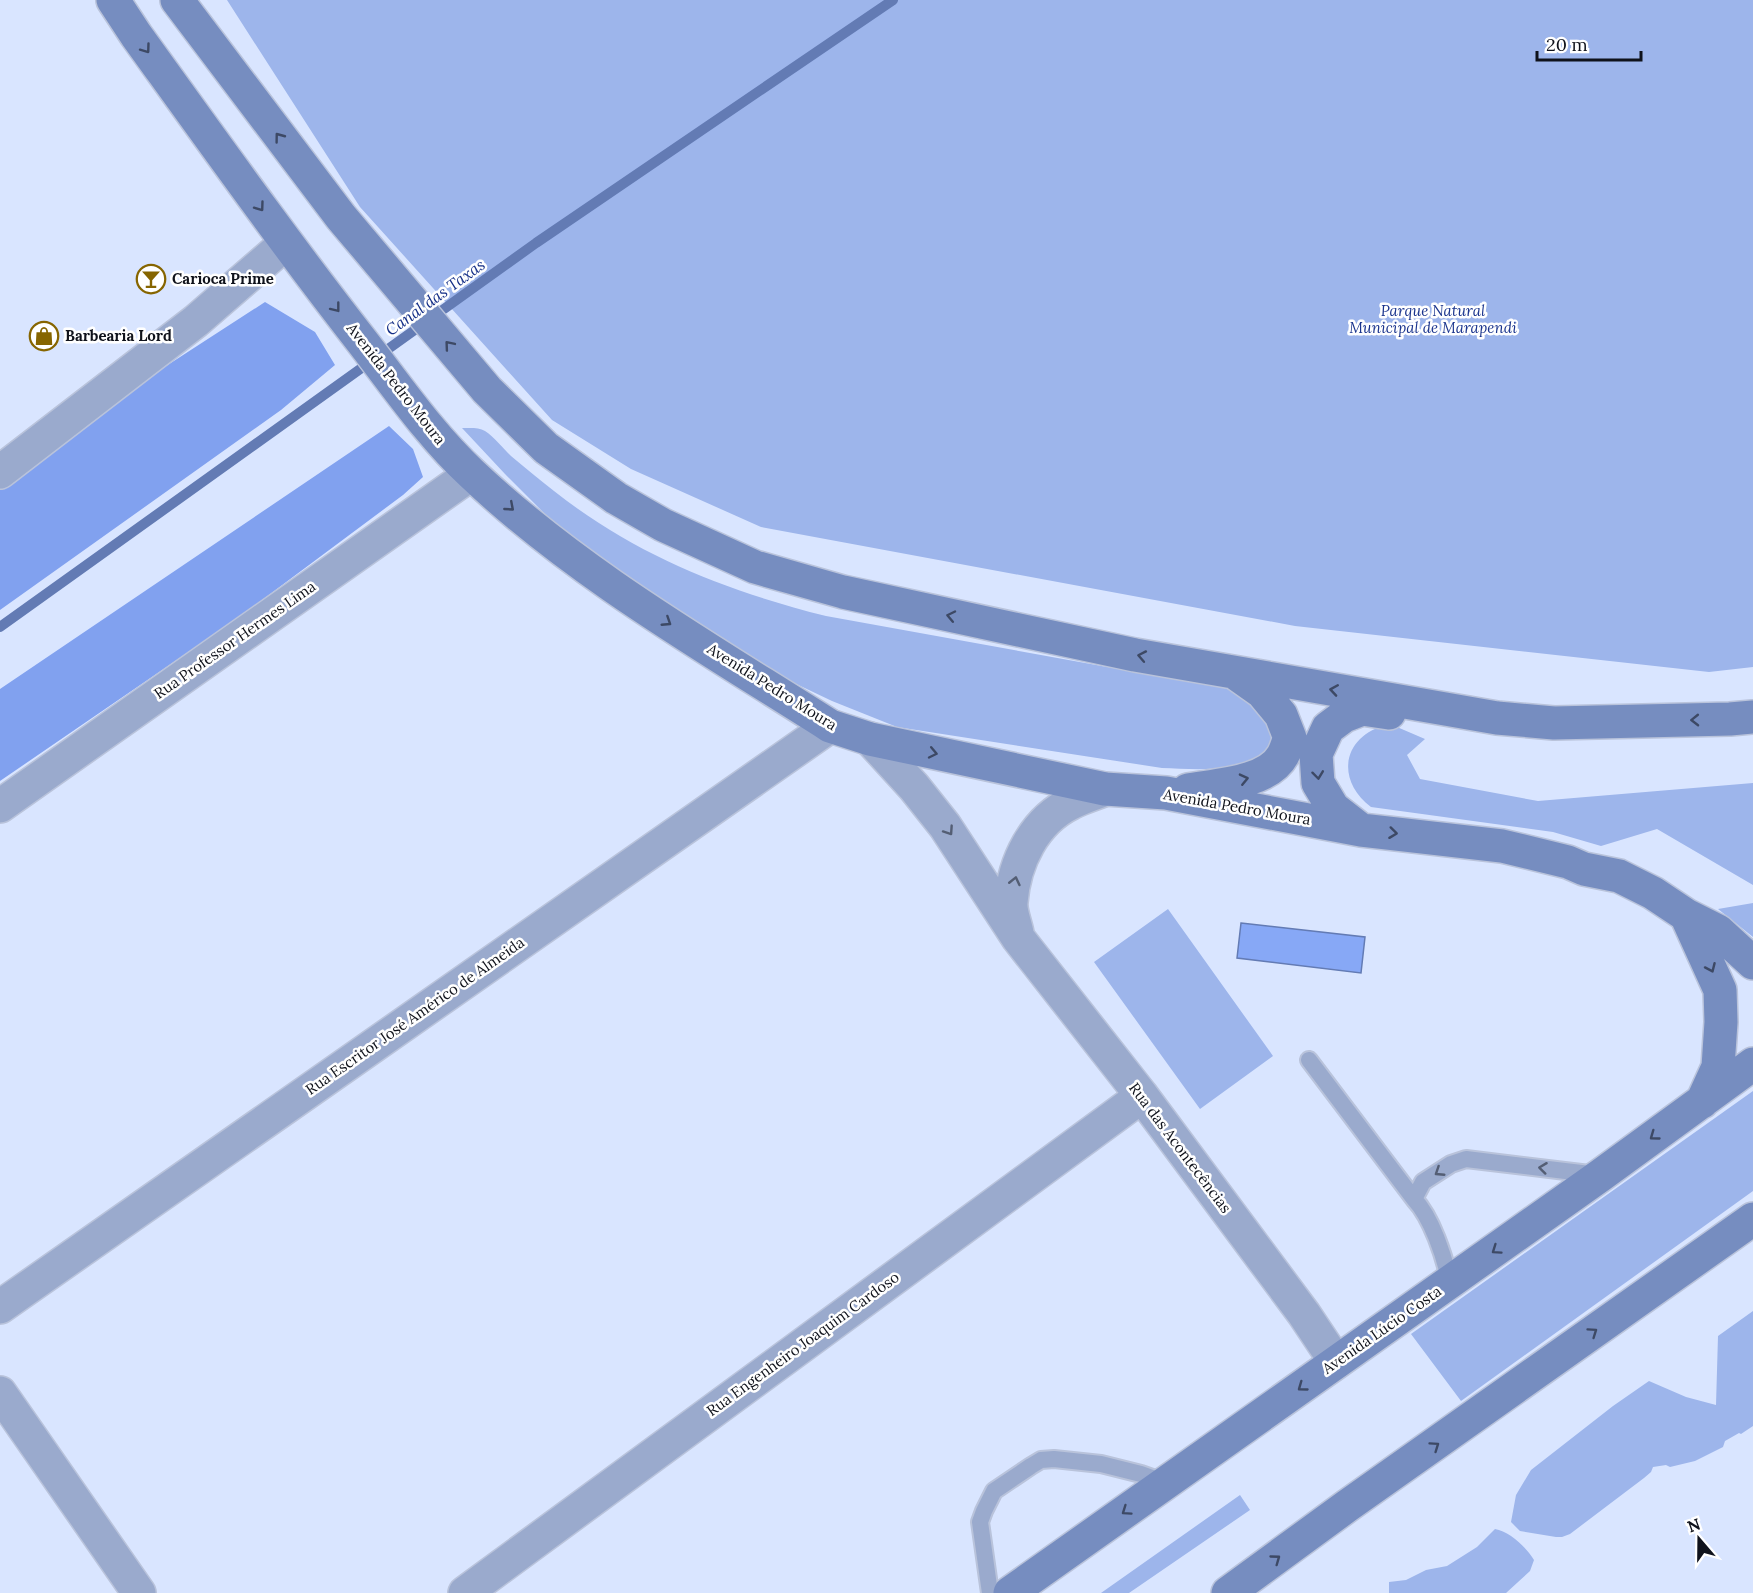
<svg xmlns="http://www.w3.org/2000/svg" width="1753" height="1593" font-family="Lora,serif">
<style>
.green{fill:#9db5eb}
.forest{fill:#81a1ef}
.water{fill:#87a8f6;stroke:#637bb4;stroke-width:1.5}
.lines{fill:none;stroke-linecap:round;stroke-linejoin:round}
.stream{stroke:#637bb4;stroke-width:10}
.lane-casing{stroke:#b9c3db;stroke-width:20}
.street-casing{stroke:#b9c3db;stroke-width:36}
.secondary-casing{stroke:#b9c3db;stroke-width:36}
.lane{stroke:#9aaacd;stroke-width:16}
.street{stroke:#9aaacd;stroke-width:33}
.secondary{stroke:#768dc0;stroke-width:33}
.oneway{stroke:#3d4965}
.oneway2{stroke:#545e74}
.labels{text-anchor:middle;stroke-width:5;stroke-linejoin:round;paint-order:stroke}
.poi-label{font-size:15px;font-weight:bold;fill:#0f121b;stroke:#fff;text-anchor:start}
.park-label{font-size:15px;font-style:italic;fill:#1a348d;stroke:#fff}
.street-label{font-size:15px;fill:#0f121b;stroke:#fff}
.water-label{font-size:16px;font-style:italic;fill:#152f87;stroke:#fff}
</style>
<rect width="100%" height="100%" fill="#d9e5ff"/>
<path class="green" d="M227,0H1753V667L1709,672L1295,626L761,527L631,469L552,420L360,207Z
M462,428C469,428 479,427 485,431C494,437 503,448 511,456C525,468 539,479 554,491C635,555 726,591 826,616L1240,691L1254,698L1275,738C1256,776 1198,769 1162,768L897,727L832,701L769,671L598,560L550,519L505,474Z
M1390,724L1425,739L1407,755L1420,779L1538,801L1753,783V885L1657,829L1601,846L1553,832L1371,807C1334,779 1343,734 1390,724Z
M1753,903V937L1718,909Z
M1168,909L1273,1056L1200,1109L1094,962Z
M1753,1091V1191L1461,1401L1411,1334Z
M1753,1311V1426L1741,1434L1739,1433L1725,1441L1723,1447L1695,1461L1670,1467L1666,1465L1653,1467L1651,1472L1644,1478L1570,1534L1562,1537H1556L1520,1531L1511,1522L1516,1495L1531,1470L1613,1406L1649,1381L1686,1397L1716,1405L1718,1336Z
M1240,1495L1250,1510L1129,1593H1101Z
M1495,1529C1509,1531 1527,1548 1534,1560L1530,1571L1506,1593H1389V1582L1406,1580L1426,1570L1447,1566L1477,1547Z"/>
<path class="forest" d="M265,302L315,332L335,365L281,410L0,610V485L106,405Z
M389,426L413,449L423,477L403,495L238,618L0,781V689Z"/>
<path class="water" d="M1241,923L1365,937L1361,973L1237,958Z"/>
<g class="lines">
<path class="stream" d="M0,627L536,243L893,0"/>
<g class="lane-casing">
<path id="lane" d="M1309,1060L1414,1199
M1450,1282C1444,1256 1432,1218 1414,1199L1423,1182L1451,1164L1466,1159L1598,1175
M990,1593L980,1522L984,1511L994,1491L1031,1466L1041,1460L1054,1459L1101,1464L1141,1474L1166,1483"/>
</g>
<g class="street-casing">
<path id="street" d="M0,472L196,321L286,243
M870,739L914,787L945,826L1018,938L1142,1096L1304,1314L1336,1362
M0,806L471,474
M1017,933C1015,923 1010,911 1011,902C1014,862 1034,821 1071,803C1082,797 1094,794 1105,789
M0,1307L830,726
M0,1393L139,1593
M465,1593L1142,1096"/>
</g>
<g class="secondary-casing">
<path id="secondary" d="M113,0L136,35C211,139 285,243 364,344C398,388 431,436 472,474C578,574 708,648 830,726L870,739L1105,789L1166,793L1361,830L1502,846L1568,862L1584,869L1619,876L1653,893L1686,915L1718,931L1753,963
M177,0L341,217L487,390L546,448L616,498L663,525L755,567L843,592L1135,655L1497,718L1554,723L1730,719L1753,717
M1188,790C1216,785 1268,783 1283,755C1286,750 1287,744 1290,738L1281,715L1262,692L1238,675
M1360,829L1333,808L1318,783L1316,754L1328,728L1344,716L1362,709L1389,713
M1686,915L1720,990L1721,1022L1718,1067L1702,1102
M1010,1593L1601,1175L1753,1064
M1228,1593L1347,1506L1753,1219"/>
</g>
<use href="#lane" class="lane"/>
<use href="#street" class="street"/>
<use href="#secondary" class="secondary"/>
</g>
<defs><path id="oneway-chevron" d="M-2-3.5L2.5 0L-2 3.5" fill="none" stroke-width="1.6" stroke-linecap="round" stroke-linejoin="round" transform="scale(1.5)"/></defs>
<g class="oneway">
<use href="#oneway-chevron" transform="translate(146 49) rotate(54)"/>
<use href="#oneway-chevron" transform="translate(279 137) rotate(-127)"/>
<use href="#oneway-chevron" transform="translate(260 207) rotate(54)"/>
<use href="#oneway-chevron" transform="translate(336 308) rotate(52)"/>
<use href="#oneway-chevron" transform="translate(449 345) rotate(-130)"/>
<use href="#oneway-chevron" transform="translate(510 507) rotate(41)"/>
<use href="#oneway-chevron" transform="translate(951 616) rotate(-168)"/>
<use href="#oneway-chevron" transform="translate(667 622) rotate(33)"/>
<use href="#oneway-chevron" transform="translate(1142 656) rotate(-169)"/>
<use href="#oneway-chevron" transform="translate(1334 690) rotate(-171)"/>
<use href="#oneway-chevron" transform="translate(1695 720) rotate(179)"/>
<use href="#oneway-chevron" transform="translate(933 753) rotate(12)"/>
<use href="#oneway-chevron" transform="translate(1318 775) rotate(83)"/>
<use href="#oneway-chevron" transform="translate(1244 779) rotate(-13)"/>
<use href="#oneway-chevron" transform="translate(1393 833) rotate(7)"/>
<use href="#oneway-chevron" transform="translate(1711 968) rotate(66)"/>
<use href="#oneway-chevron" transform="translate(1654 1136) rotate(144)"/>
<use href="#oneway-chevron" transform="translate(1496 1250) rotate(145)"/>
<use href="#oneway-chevron" transform="translate(1593 1332) rotate(-35)"/>
<use href="#oneway-chevron" transform="translate(1302 1387) rotate(144)"/>
<use href="#oneway-chevron" transform="translate(1435 1446) rotate(-35)"/>
<use href="#oneway-chevron" transform="translate(1126 1511) rotate(145)"/>
<use href="#oneway-chevron" transform="translate(1276 1559) rotate(-36)"/>
</g>
<g class="oneway2">
<use href="#oneway-chevron" transform="translate(949 831) rotate(56)"/>
<use href="#oneway-chevron" transform="translate(1015 881) rotate(-77)"/>
<use href="#oneway-chevron" transform="translate(1543 1168) rotate(-173)"/>
<use href="#oneway-chevron" transform="translate(1439 1172) rotate(147)"/>
</g>
<defs>
<g id="bar-ring" transform="scale(1.5)"><circle r="9.5" fill="#fff" stroke="#866500" stroke-width="1.5"/><path d="M-6-5H6L.8 .8V4.5H3.5V6h-7V4.5H-.8V.8Z" fill="#866500"/></g>
<g id="shop-ring" transform="scale(1.5)"><circle r="9.5" fill="#fff" stroke="#866500" stroke-width="1.5"/><path d="M-5-2.5h2.3a2.7 3.5 0 0 1 5.4 0H5L5.5 6h-11ZM-1.5-2.5h3a1.5 2.3 0 0 0-3 0Z" fill="#866500"/></g>
</defs>
<g fill-rule="evenodd">
<use href="#bar-ring" x="151" y="279"/>
<use href="#shop-ring" x="44" y="336"/>
</g>
<g class="labels">
<g class="poi-label">
<text x="172" y="284">Carioca Prime</text>
<text x="65" y="341">Barbearia Lord</text>
</g>
<g class="park-label">
<text x="1433" y="316">Parque Natural<tspan x="1433" dy="17">Municipal de Marapendi</tspan></text>
</g>
<g class="street-label">
<text transform="translate(396 384) rotate(52)" y="5">Avenida Pedro Moura</text>
<text transform="translate(235 640) rotate(-35)" y="5">Rua Professor Hermes Lima</text>
<text transform="translate(772 687) rotate(32)" y="5">Avenida Pedro Moura</text>
<text transform="translate(1237 807) rotate(10)" y="5">Avenida Pedro Moura</text>
<text transform="translate(415 1016) rotate(-35)" y="5">Rua Escritor José Américo de Almeida</text>
<text transform="translate(1180 1148) rotate(53)" y="5">Rua das Acontecências</text>
<text transform="translate(1382 1330) rotate(-35)" y="5">Avenida Lúcio Costa</text>
<text transform="translate(803 1344) rotate(-36)" y="5">Rua Engenheiro Joaquim Cardoso</text>
</g>
<g class="water-label">
<text transform="translate(435 297) rotate(-36)" y="6">Canal das Taxas</text>
</g>
</g>
<g transform="translate(1699 1539) rotate(340)" stroke="#ffffff" stroke-width="4.5" paint-order="stroke">
<path d="M0-4.5L10 22L0 15L-10 22Z" fill="#0f121b"/>
<text y="-9" font-size="16" font-weight="bold" text-anchor="middle" fill="#0f121b">N</text>
</g>
<path d="M1537 51v9h104v-9" fill="none" stroke="#0f121b" stroke-width="3"/>
<text x="1546" y="51" font-size="18" fill="#0f121b" stroke="#ffffff" stroke-width="4.5" paint-order="stroke">20 m</text>
</svg>
